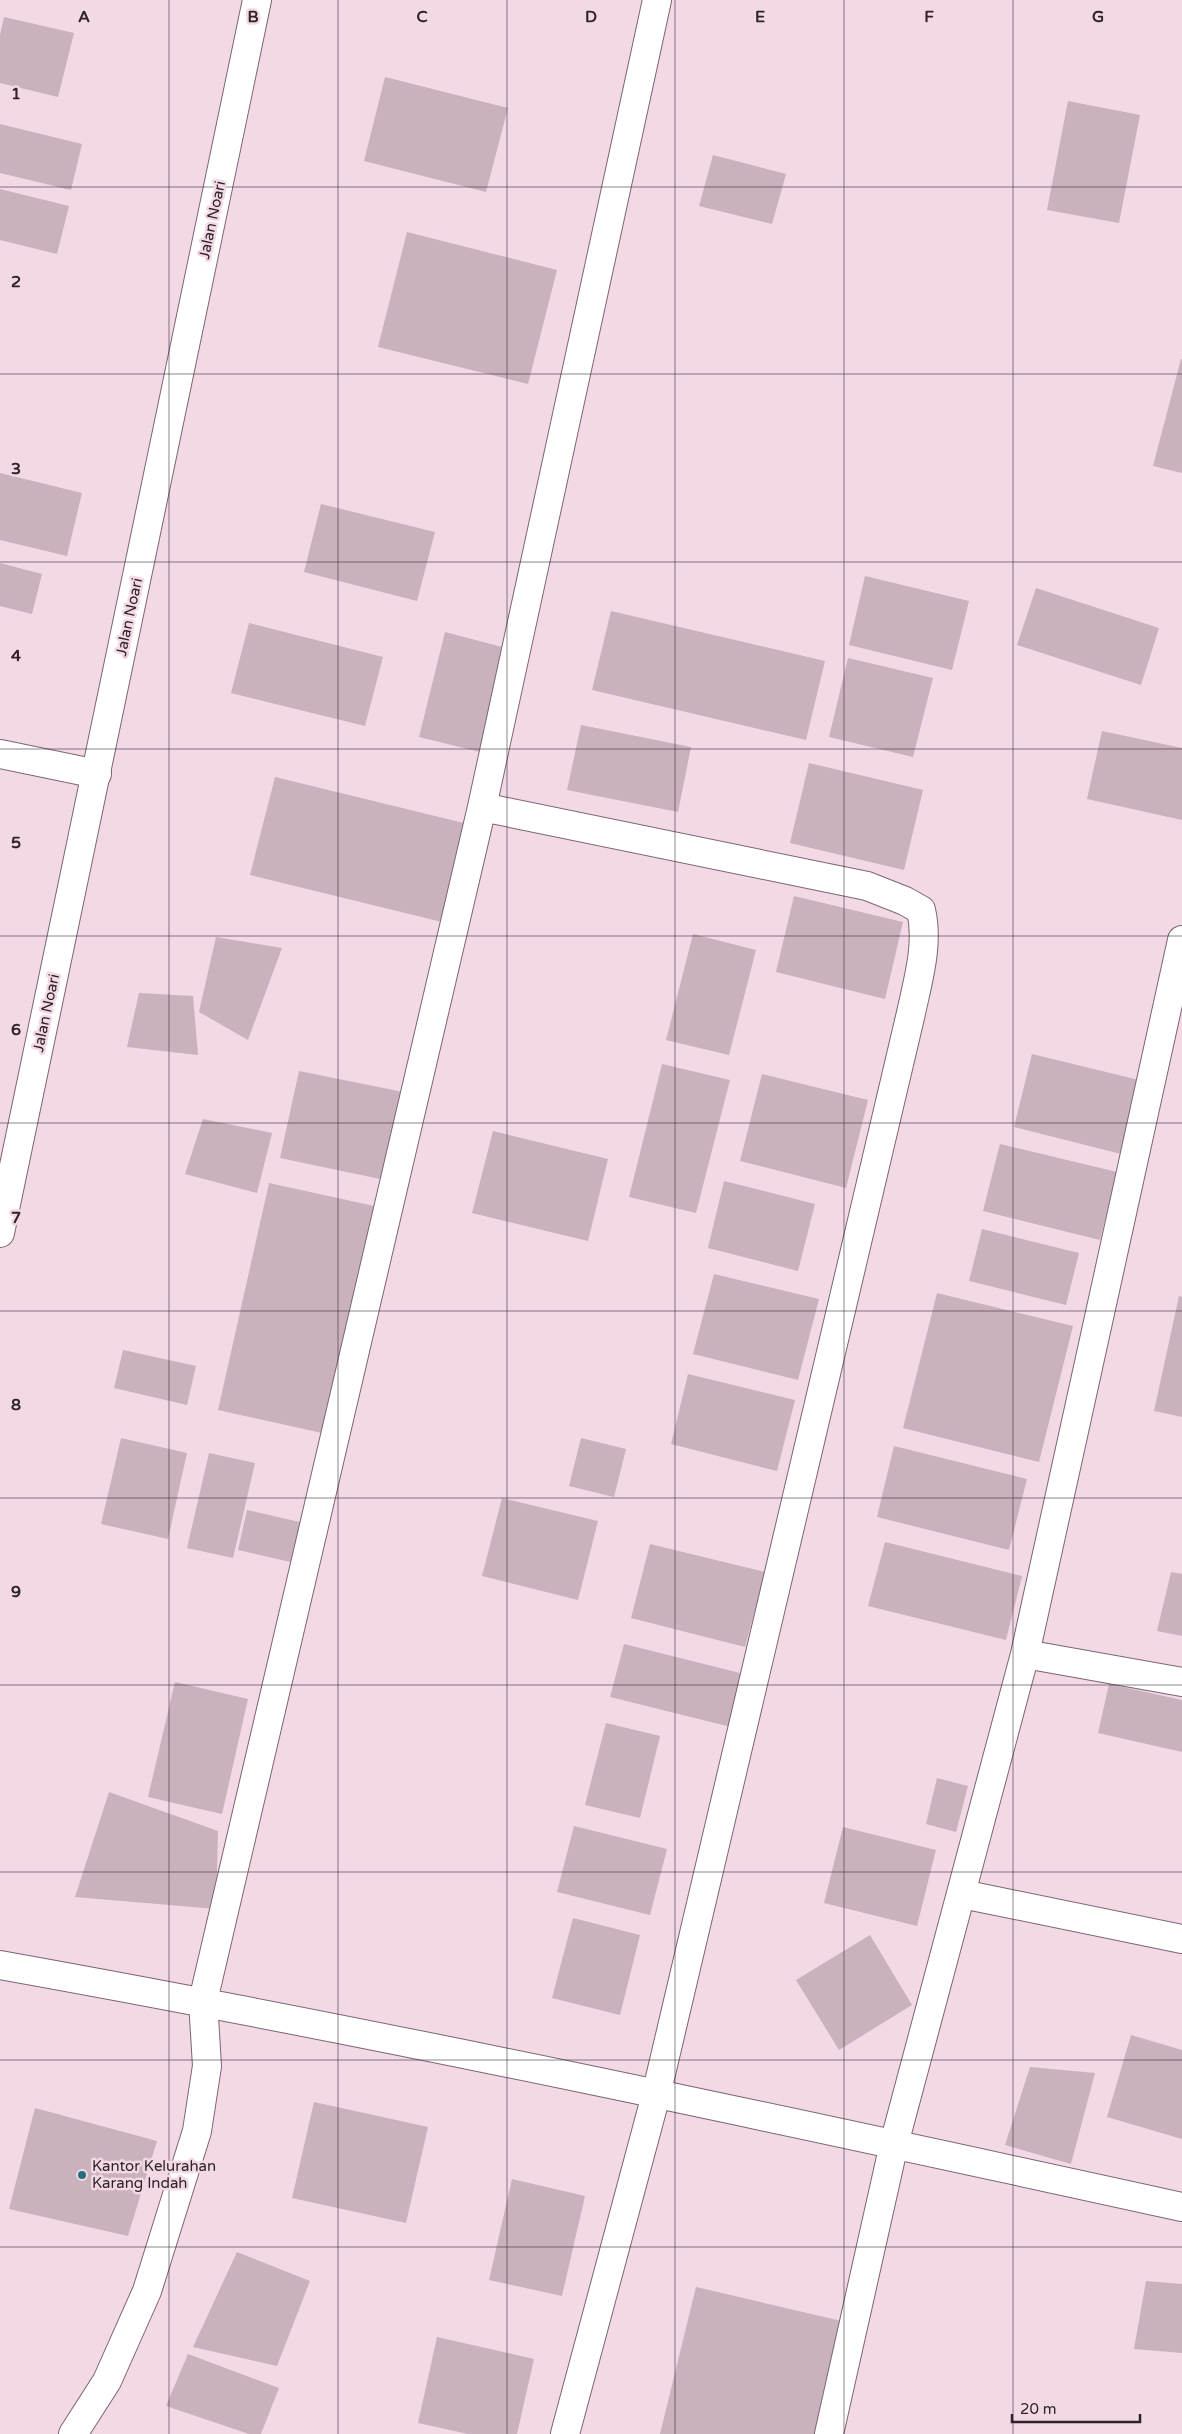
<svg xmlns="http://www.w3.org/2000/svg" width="1182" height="2434" font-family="'Varela Round',sans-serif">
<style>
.building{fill:#cab1be}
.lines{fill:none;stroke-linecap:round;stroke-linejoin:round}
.street-casing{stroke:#7c6571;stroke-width:30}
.secondary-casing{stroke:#7c6571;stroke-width:30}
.street{stroke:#fff;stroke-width:28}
.secondary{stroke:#fff;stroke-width:28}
.grid{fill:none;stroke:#2d2328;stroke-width:1;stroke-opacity:0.55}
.poi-dot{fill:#276d7c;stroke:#f3d8e6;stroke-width:2}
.labels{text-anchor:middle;stroke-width:5;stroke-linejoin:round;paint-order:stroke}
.street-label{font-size:15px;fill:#2d2328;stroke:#f3d8e6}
.poi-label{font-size:15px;fill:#2d2328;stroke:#f3d8e6;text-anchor:start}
.grid-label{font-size:16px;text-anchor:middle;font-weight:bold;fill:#2d2328;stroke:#f3d8e6;stroke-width:5;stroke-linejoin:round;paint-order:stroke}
</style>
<rect width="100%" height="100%" fill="#f3d8e6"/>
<path class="building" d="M4,17L74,33L58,97L0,83V35Z
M385,77L508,108L486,192L364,161Z
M1068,101L1140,115L1119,223L1047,210Z
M0,124L82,144L71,190L0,173Z
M713,155L786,174L772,224L699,206Z
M0,189L69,206L57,254L0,240Z
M407,232L557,270L528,384L378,347Z
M1181,359H1182V473L1153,466Z
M0,473L82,493L67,556L0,540Z
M321,504L435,532L417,601L304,572Z
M0,563L42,574L32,614L0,606Z
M865,576L969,601L952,670L849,645Z
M1036,588L1159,628L1141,685L1017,645Z
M611,611L825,661L806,740L592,690Z
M249,623L383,657L365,726L231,693Z
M445,632L506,648L480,752L419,737Z
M848,658L933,678L913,757L829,737Z
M581,725L691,747L678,812L567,790Z
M1102,731L1182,748V820L1087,799Z
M809,763L923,790L904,870L790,843Z
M275,777L472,825L446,923L250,875Z
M794,896L903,922L885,999L776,972Z
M693,934L756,950L729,1055L666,1040Z
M216,937L282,948L248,1040L199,1012Z
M139,993L193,996L198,1055L127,1047Z
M1032,1054L1139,1080L1121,1154L1014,1127Z
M662,1064L730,1080L696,1213L629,1197Z
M299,1071L403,1092L385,1180L280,1158Z
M762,1074L868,1100L846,1188L740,1161Z
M203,1119L272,1133L257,1193L185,1174Z
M493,1131L608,1159L588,1241L472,1213Z
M1000,1144L1117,1172L1100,1240L983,1211Z
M724,1181L815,1204L798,1271L708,1248Z
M269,1183L374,1206L322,1433L218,1410Z
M982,1229L1079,1253L1066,1305L969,1281Z
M714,1274L819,1299L798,1380L693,1354Z
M937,1293L1073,1326L1039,1462L903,1428Z
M1179,1296L1182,1297V1417L1154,1411Z
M123,1350L196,1366L187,1405L114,1388Z
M688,1374L795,1400L777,1471L671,1444Z
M121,1438L187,1453L168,1539L101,1524Z
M581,1438L626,1449L614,1497L569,1486Z
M894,1446L1027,1479L1009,1550L877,1517Z
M209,1453L255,1463L233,1558L187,1548Z
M502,1498L598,1521L578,1600L482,1576Z
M247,1510L304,1523L295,1563L238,1550Z
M885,1542L1022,1576L1006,1640L868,1606Z
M650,1544L765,1572L745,1647L631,1618Z
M1171,1572L1182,1574V1636L1157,1631Z
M624,1644L744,1674L731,1727L610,1697Z
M175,1682L248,1699L222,1814L148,1797Z
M1109,1684L1182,1700V1752L1098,1733Z
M606,1723L660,1736L640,1818L585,1805Z
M937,1778L968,1786L956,1832L926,1824Z
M109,1792L218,1831L216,1909L75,1897Z
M574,1826L667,1849L650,1915L557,1892Z
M843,1827L936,1850L917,1926L824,1903Z
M573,1918L640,1935L620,2015L552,1998Z
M870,1935L912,2005L839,2050L796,1980Z
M1131,2035L1182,2050V2139L1107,2117Z
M1030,2067L1095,2073L1071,2164L1005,2145Z
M314,2102L428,2127L406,2223L292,2198Z
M35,2108L157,2141L128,2236L9,2209Z
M512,2179L585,2196L562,2296L489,2280Z
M237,2252L310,2281L277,2366L193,2347Z
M1146,2281L1182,2284V2353L1134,2349Z
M696,2287L846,2322L819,2434H660Z
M437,2337L534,2359L517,2434H468L418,2423Z
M188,2354L279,2388L261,2434H249L166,2406Z"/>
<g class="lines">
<g class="street-casing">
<path id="street" d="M0,754L97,774
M482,807L867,886L905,901L921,910C929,944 918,980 911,1013L656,2095L565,2434
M1025,1654L1182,1682
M962,1894L1182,1939
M0,1965C396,2036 789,2121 1182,2207
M73,2434L107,2381L147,2291L197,2131L207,2066L203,2001L482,807L657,0
M829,2434L894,2144L1025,1654L1182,940"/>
</g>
<g class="secondary-casing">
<path id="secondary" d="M0,1233L257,0"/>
</g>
<use href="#street" class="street"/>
<use href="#secondary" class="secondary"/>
</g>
<path class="grid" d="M169,0V2434M338,0V2434M507,0V2434M675,0V2434M844,0V2434M1013,0V2434M0,187H1182M0,374H1182M0,562H1182M0,749H1182M0,936H1182M0,1123H1182M0,1311H1182M0,1498H1182M0,1685H1182M0,1872H1182M0,2060H1182M0,2247H1182"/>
<circle class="poi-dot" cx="82" cy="2175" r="5"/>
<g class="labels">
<g class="street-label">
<text transform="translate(212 220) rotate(-78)" y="5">Jalan Noari</text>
<text transform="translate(129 617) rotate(-78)" y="5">Jalan Noari</text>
<text transform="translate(46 1013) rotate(-78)" y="5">Jalan Noari</text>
</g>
<g class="poi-label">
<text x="92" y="2171">Kantor Kelurahan<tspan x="92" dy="17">Karang Indah</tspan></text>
</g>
</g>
<g class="grid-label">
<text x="84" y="22">A</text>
<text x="253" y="22">B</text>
<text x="422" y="22">C</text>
<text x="591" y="22">D</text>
<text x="760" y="22">E</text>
<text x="929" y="22">F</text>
<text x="1098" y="22">G</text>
<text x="16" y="99">1</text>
<text x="16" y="287">2</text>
<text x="16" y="474">3</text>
<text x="16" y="661">4</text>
<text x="16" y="848">5</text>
<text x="16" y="1035">6</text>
<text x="16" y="1223">7</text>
<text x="16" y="1410">8</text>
<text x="16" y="1597">9</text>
</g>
<path d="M1012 2414v8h128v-8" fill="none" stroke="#2d2328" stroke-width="2.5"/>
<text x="1020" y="2414" font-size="15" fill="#2d2328" stroke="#f3d8e6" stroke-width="4" paint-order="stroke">20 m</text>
</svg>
